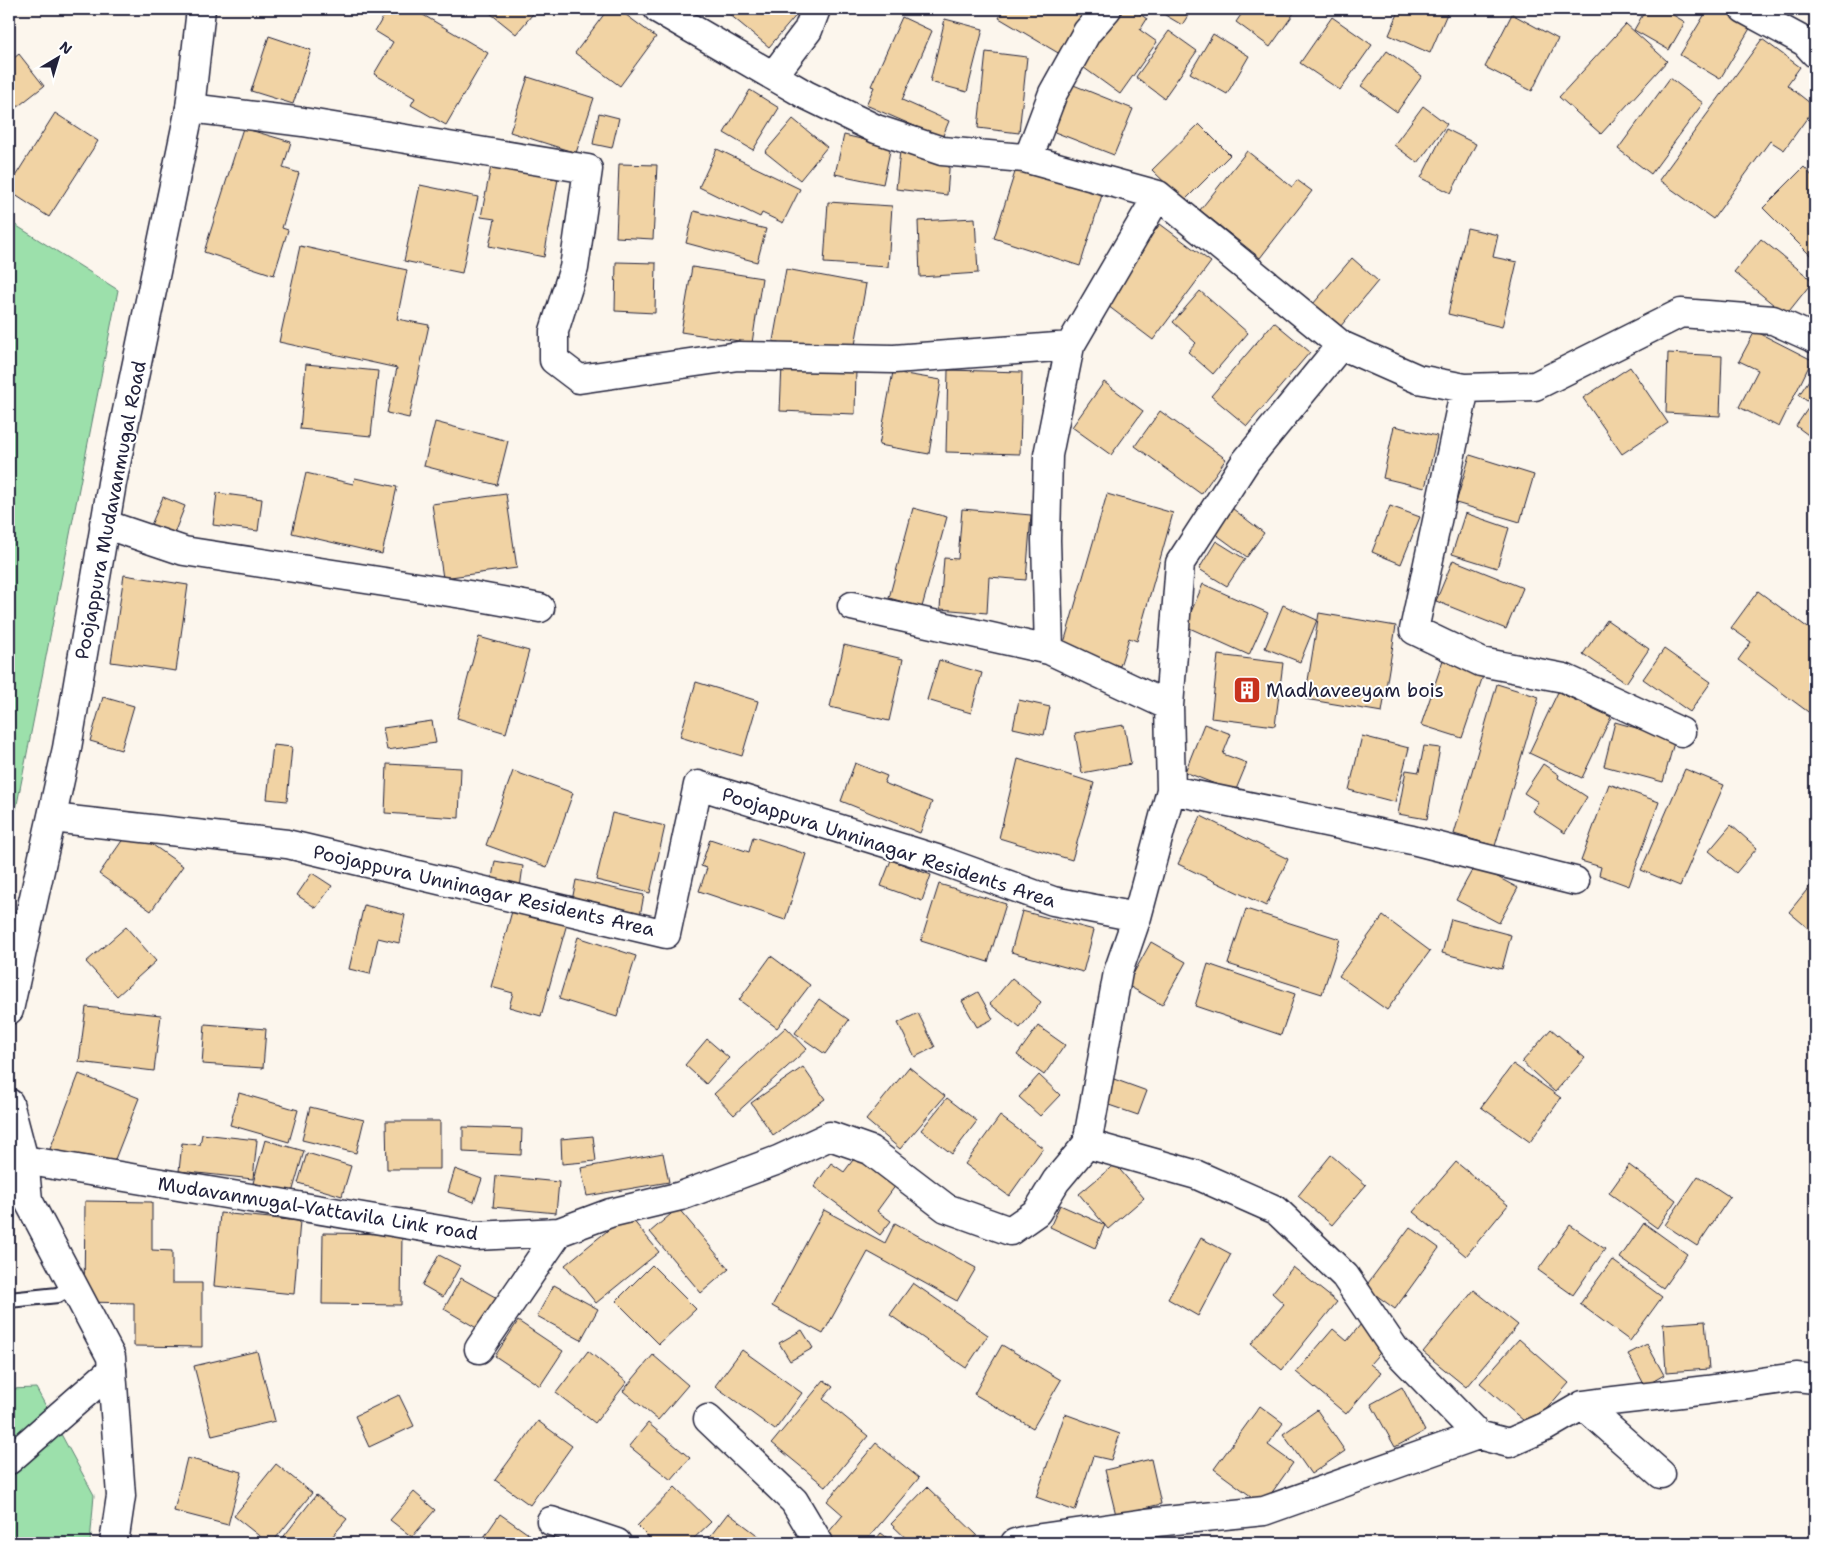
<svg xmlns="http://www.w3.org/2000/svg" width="1824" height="1552" font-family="'Shantell Sans',sans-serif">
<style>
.green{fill:#9ce0ab;stroke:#5f8173}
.building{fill:#f1d3a4;stroke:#22223b}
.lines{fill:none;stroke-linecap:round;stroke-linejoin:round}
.service-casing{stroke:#22223b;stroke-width:18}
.minor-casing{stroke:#22223b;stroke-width:31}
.tertiary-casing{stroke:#22223b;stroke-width:31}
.service{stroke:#fff;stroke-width:14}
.minor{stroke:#fff;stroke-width:28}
.tertiary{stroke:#fff;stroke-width:28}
.labels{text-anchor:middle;stroke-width:4;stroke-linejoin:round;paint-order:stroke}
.street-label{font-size:19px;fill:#22223b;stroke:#fff}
.poi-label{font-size:19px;fill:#22223b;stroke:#fff;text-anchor:start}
</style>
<rect width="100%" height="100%" fill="#fcf6ed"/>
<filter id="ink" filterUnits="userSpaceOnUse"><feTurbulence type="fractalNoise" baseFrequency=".02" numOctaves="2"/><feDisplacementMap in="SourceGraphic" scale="10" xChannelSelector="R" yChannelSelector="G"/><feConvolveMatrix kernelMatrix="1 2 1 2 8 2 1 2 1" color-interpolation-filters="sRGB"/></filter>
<g filter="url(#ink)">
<path class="green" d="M9,221L118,290L9,845Z
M36,1388L94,1495L90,1543H9V1389Z"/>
<path class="building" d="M388,9H413L488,53L446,125L411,105L415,98L374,74L393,42L375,31Z
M485,9H537L516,34Z
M608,9H618L656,37L620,86L575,53Z
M723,9H796L799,12L769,47Z
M1004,9H1094L1065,57L999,18Z
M1120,9H1133L1147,19L1140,30L1157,42L1120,94L1080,65Z
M1155,9H1192L1182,25Z
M1245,9H1297L1270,47L1236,22Z
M1400,9H1449L1430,53L1389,35Z
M1646,9H1663L1685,22L1669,50L1634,30Z
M1708,9H1725L1752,25L1720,79L1680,55Z
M1512,14L1558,39L1532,91L1485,67Z
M902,17L932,31L902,100L949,121L942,138L866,105L874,87L871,86Z
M1332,17L1372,45L1340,90L1300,63Z
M945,19L983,29L967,92L930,82Z
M1626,24L1667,61L1601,134L1559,97Z
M1169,31L1197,51L1164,98L1136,77Z
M1213,34L1249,56L1227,94L1190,73Z
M269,36L311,50L293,104L251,91Z
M1762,39L1800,67L1787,85L1815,107L1784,150L1770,141L1713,219L1659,180Z
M1387,51L1422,76L1397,112L1361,86Z
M986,52L1027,57L1019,133L978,128Z
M19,54L44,86L16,108L9,99V62Z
M528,77L594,98L576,153L510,132Z
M1670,78L1703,103L1651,174L1618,149Z
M1071,84L1133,109L1114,155L1052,131Z
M750,90L779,108L753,150L724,133Z
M1423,106L1447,124L1418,163L1394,145Z
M55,113L98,141L49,217L9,191V186Z
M599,113L619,118L612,148L593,144Z
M793,119L827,147L800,180L765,152Z
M1199,124L1230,155L1184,201L1152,170Z
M243,128L291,142L283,168L299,173L282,228L288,230L274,275L204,252Z
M1446,129L1476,144L1451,193L1421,178Z
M844,135L891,146L883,184L835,174Z
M717,149L800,189L783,223L762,213L760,217L699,187Z
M900,151L950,157L947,195L896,189Z
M1247,151L1292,187L1297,180L1312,191L1260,258L1200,210Z
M619,164L657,165L653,239L616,237Z
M491,166L558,179L544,257L489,246L495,219L481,217Z
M1804,167L1815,179L1814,259L1763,208Z
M1016,169L1102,195L1080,266L994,238Z
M420,185L478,197L462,273L404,261Z
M828,202L892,206L888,267L824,263Z
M694,211L766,229L757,262L686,243Z
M975,218L978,273L920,277L918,221Z
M1160,224L1211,262L1153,340L1108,306L1121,288L1116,283Z
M1467,228L1498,235L1493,257L1517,262L1502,327L1448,314Z
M1761,239L1813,281L1786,315L1734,272Z
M300,246L407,270L397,319L429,325L409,418L387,413L397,368L279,342Z
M1352,258L1378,281L1340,327L1313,304Z
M616,262L656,263L655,313L615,311Z
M692,267L762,278L752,343L681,332Z
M786,269L866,284L853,356L773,341Z
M1200,291L1248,333L1213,374L1188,352L1196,343L1173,322Z
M1274,322L1310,352L1247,426L1211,396Z
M1755,331L1812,360L1779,427L1739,407L1758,370L1739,361Z
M1668,353L1722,356L1720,416L1666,413Z
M306,364L378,371L371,436L300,429Z
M782,365L856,368L855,414L780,411Z
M1630,367L1668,423L1622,454L1583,398Z
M948,370L1022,372L1020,454L946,452Z
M1815,371V440L1796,426L1811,404L1799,395Z
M893,372L941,380L929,454L879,445Z
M1104,382L1143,411L1111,455L1072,427Z
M1160,411L1226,459L1201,494L1135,446Z
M435,422L508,441L497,485L424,466Z
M1394,426L1437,436L1425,488L1383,478Z
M1470,455L1534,475L1520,522L1456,503Z
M306,473L353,484L355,478L397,487L382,554L292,533Z
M217,493L262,499L258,531L213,525Z
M506,494L517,568L443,578L432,504Z
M1107,494L1173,513L1137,641L1129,638L1120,666L1062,650Z
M163,497L185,506L171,541L148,532Z
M1228,505L1264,533L1247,557L1210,530Z
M1390,506L1420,517L1401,564L1372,552Z
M913,508L947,517L922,607L889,598Z
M962,509L1031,515L1026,580L989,577L987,613L940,609L944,558L958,559Z
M1465,513L1509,528L1497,568L1452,554Z
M1216,541L1245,559L1227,586L1199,569Z
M1453,560L1523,588L1506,629L1436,601Z
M124,575L188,585L176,671L111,662Z
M1203,584L1268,613L1249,655L1185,626Z
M1758,591L1815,633V717L1738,660L1751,642L1731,628Z
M1283,605L1317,620L1300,662L1265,648Z
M1319,613L1396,626L1382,712L1305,699Z
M1607,620L1649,649L1626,683L1583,654Z
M479,637L529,651L506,733L457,718Z
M844,645L903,659L889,721L830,707Z
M1664,649L1711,682L1690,712L1643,679Z
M1218,655L1283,663L1275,726L1211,718Z
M939,660L982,673L971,713L927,700Z
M1443,660L1484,673L1462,738L1421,725Z
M696,682L758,701L742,756L680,737Z
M1497,684L1539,697L1495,846L1454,834Z
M1558,692L1611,717L1582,778L1529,753Z
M103,697L134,706L121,750L90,741Z
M1019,700L1050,707L1044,735L1013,728Z
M432,721L436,743L387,750L383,728Z
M1615,722L1675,739L1663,782L1604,766Z
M1204,724L1231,734L1223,754L1247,763L1235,792L1185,772Z
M1124,725L1131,764L1082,773L1075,733Z
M1362,736L1409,748L1395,802L1349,790Z
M273,745L292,747L287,801L267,799Z
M1424,746L1440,748L1427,819L1398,814L1406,770L1419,772Z
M1018,759L1094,783L1072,860L999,838Z
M855,763L887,776L884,783L932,802L920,833L841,801Z
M387,764L461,768L459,818L385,813Z
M1543,764L1559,775L1558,778L1587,797L1565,833L1532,811L1538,802L1524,793Z
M1685,769L1724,785L1680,886L1641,870Z
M513,771L573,793L547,867L486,845Z
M1609,784L1659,802L1629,886L1599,875L1601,867L1581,861Z
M612,813L665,826L650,893L596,880Z
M1201,816L1288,859L1266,906L1178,864Z
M1731,825L1757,848L1736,873L1709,851Z
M130,829L183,866L151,911L99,874Z
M753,837L806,854L785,920L699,891L707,868L701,866L710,839L749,852Z
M891,860L931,875L922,901L881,886Z
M495,861L523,866L520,888L491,883Z
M1475,865L1518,888L1499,923L1456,900Z
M312,873L332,886L316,908L297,895Z
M576,880L644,895L639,921L571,906Z
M1815,880V934L1789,912Z
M939,884L1006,904L988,962L921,941Z
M514,904L568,920L541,1016L509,1007L513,993L491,987Z
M364,905L405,915L399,943L378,938L370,974L349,969Z
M1246,909L1340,939L1322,994L1228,964Z
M1022,911L1094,930L1083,972L1011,952Z
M1383,916L1430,951L1387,1010L1339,976Z
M1451,919L1511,935L1502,969L1442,953Z
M126,927L156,961L117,996L86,962Z
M578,937L636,956L617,1017L559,999Z
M1151,942L1186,962L1162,1005L1127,985Z
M771,956L810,985L777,1028L739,1000Z
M1208,964L1295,994L1281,1035L1195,1006Z
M1012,978L1041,1002L1020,1028L990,1004Z
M978,992L993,1019L977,1027L962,1001Z
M819,999L849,1020L825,1054L795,1033Z
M86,1007L161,1015L154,1071L79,1062Z
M918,1013L935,1047L915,1057L898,1023Z
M205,1024L266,1029L263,1068L202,1064Z
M1038,1026L1065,1045L1044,1075L1017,1055Z
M786,1027L807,1049L734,1115L714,1094Z
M1551,1029L1585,1058L1555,1092L1522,1062Z
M707,1039L729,1058L706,1084L685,1065Z
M1513,1064L1561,1098L1530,1142L1481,1107Z
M803,1067L825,1099L773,1135L751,1103Z
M909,1067L945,1096L900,1149L866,1120Z
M79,1074L139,1098L110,1172L50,1149Z
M1039,1075L1060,1095L1040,1116L1019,1097Z
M1111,1078L1147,1091L1138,1115L1103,1103Z
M239,1093L298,1110L289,1142L230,1125Z
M947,1098L977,1121L952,1154L921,1130Z
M310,1107L364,1120L356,1153L302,1140Z
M1000,1116L1043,1148L1009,1196L965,1164Z
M386,1121H440V1169H387Z
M463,1127L522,1129L521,1155L463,1152Z
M202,1134L257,1140L253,1179L179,1171L182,1143L200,1145Z
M593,1136L596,1161L562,1164L561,1139Z
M265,1140L304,1151L292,1193L253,1183Z
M307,1153L351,1166L342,1196L298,1183Z
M663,1153L669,1182L587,1196L581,1168Z
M1331,1155L1366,1185L1332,1225L1298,1196Z
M856,1156L896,1185L877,1211L891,1221L880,1235L814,1187L831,1163L844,1172Z
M1456,1162L1508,1205L1466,1256L1413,1212Z
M1115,1164L1144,1198L1108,1229L1079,1194Z
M1629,1165L1676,1200L1657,1228L1609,1193Z
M455,1169L482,1179L474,1202L448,1192Z
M496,1176L559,1182L556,1213L493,1207Z
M1698,1176L1730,1197L1697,1246L1665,1225Z
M85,1201L152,1202V1250L172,1251V1283H202V1347L134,1346V1303L84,1302Z
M1060,1205L1105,1225L1095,1248L1050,1227Z
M678,1208L729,1269L701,1293L650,1232Z
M824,1210L885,1243L895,1223L976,1268L957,1301L868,1252L823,1334L772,1306Z
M220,1213L300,1221L294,1294L214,1286Z
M628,1214L659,1252L596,1303L565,1265Z
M1644,1223L1687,1254L1663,1288L1620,1258Z
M1570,1225L1605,1249L1573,1295L1538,1270Z
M1410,1227L1439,1248L1395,1309L1365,1287Z
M323,1233L402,1234L401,1305L322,1304Z
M1201,1238L1231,1254L1198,1316L1168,1299Z
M439,1255L460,1266L443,1297L422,1285Z
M1612,1260L1662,1297L1630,1341L1580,1304Z
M652,1265L696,1309L659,1344L616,1301Z
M1293,1267L1337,1302L1282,1370L1251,1344L1284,1304L1272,1293Z
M461,1278L497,1298L480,1330L444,1309Z
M913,1283L988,1335L966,1368L890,1315Z
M554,1285L598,1309L581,1340L537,1316Z
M1474,1290L1518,1325L1466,1387L1423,1352Z
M518,1321L563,1351L540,1386L495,1356Z
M1705,1321L1709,1369L1666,1372L1663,1324Z
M1361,1324L1386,1346L1370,1364L1381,1373L1346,1414L1296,1372L1333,1329L1347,1341Z
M802,1330L813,1348L790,1361L779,1343Z
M1519,1339L1569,1383L1531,1427L1480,1383Z
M1647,1344L1664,1375L1645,1386L1628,1354Z
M1002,1345L1061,1380L1033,1428L974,1394Z
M742,1350L802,1393L775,1430L715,1386Z
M257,1351L275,1421L212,1436L194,1366Z
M588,1351L627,1382L595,1423L556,1393Z
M653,1355L688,1385L658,1420L623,1391Z
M824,1380L833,1387L823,1399L868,1436L826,1487L772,1443Z
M1402,1387L1425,1431L1395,1447L1371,1404Z
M399,1395L414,1426L369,1447L355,1416Z
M1260,1406L1283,1423L1268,1445L1293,1463L1263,1505L1214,1469Z
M1317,1410L1345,1451L1311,1474L1283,1434Z
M1065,1414L1120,1434L1111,1460L1093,1456L1075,1511L1036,1497Z
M538,1421L572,1446L530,1505L495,1480Z
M648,1423L690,1458L671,1480L629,1446Z
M876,1443L919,1478L864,1543H828L823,1539L843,1515L827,1501Z
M187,1458L242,1472L228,1525L174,1511Z
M1151,1459L1161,1504L1116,1515L1105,1470Z
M276,1464L312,1493L272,1543H268L234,1516Z
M675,1487L711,1522L689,1543H654L637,1526Z
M927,1487L977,1535L968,1543H911L891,1524Z
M414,1492L435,1510L412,1537L390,1520Z
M316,1495L347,1519L327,1543H285L281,1540Z
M728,1513L768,1543H705Z
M500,1514L534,1538L531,1543H480Z
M881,1533L894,1543H873Z"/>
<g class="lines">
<g class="service-casing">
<path id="service" d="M9,1300L58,1295L73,1286"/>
</g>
<g class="minor-casing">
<path id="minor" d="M658,9L806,95L876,129L942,151L1024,158L1158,195L1341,345L1418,379L1465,388L1535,386L1681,313L1773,320L1815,339
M1744,9L1805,42L1815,53
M773,76L808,30L816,9
M190,108L303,122L588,169L574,268L554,331V360L579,379L738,356L894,359L1070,346
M1028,159L1053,93L1087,32L1107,9
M1465,388L1414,630L1481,662L1564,678L1681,732
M104,524L184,551L469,595L540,608
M852,606L1049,650L1169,706
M1049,650L1046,540L1048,455L1070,346L1158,195
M1171,790L1412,840L1575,881
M52,818L287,844L666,934L698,785L937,859L1053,901L1137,917
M1087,1144L1118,972L1137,917L1171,790L1169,706L1180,563L1246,461L1341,345
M24,1160L476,1236L559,1232L610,1213L681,1196L778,1160L830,1136L870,1150L946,1208L1010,1231L1037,1212L1056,1181L1087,1144L1197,1175L1276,1210L1345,1276L1394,1348L1478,1435L1509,1443L1545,1427L1583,1405L1612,1401L1707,1390L1796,1377L1815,1379
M479,1349L559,1232
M1583,1405L1661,1474
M708,1419L794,1501L819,1543
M9,1460L112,1370
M551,1521L617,1543
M1015,1543L1027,1540L1146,1523L1264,1511L1478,1435"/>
</g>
<g class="tertiary-casing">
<path id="tertiary" d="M9,1010L67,748L112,483L190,108L201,9
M9,1103L24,1160L28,1200L111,1357L121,1496L114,1543"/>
</g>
<use href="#service" class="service"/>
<use href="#minor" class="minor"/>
<use href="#tertiary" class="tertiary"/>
</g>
</g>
<defs>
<g id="building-square" transform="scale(1.4375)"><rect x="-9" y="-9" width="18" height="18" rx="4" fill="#c8321e" stroke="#fff"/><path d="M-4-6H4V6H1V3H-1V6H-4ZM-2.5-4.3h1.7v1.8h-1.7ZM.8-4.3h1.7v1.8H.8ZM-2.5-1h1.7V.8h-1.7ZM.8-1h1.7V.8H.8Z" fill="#fff"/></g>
</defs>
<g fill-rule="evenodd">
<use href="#building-square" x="1247" y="690"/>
</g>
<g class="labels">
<g class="street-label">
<text transform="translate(110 510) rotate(-79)" y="7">Poojappura Mudavanmugal Road</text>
<text transform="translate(889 847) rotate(18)" y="7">Poojappura Unninagar Residents Area</text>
<text transform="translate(484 890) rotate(13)" y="7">Poojappura Unninagar Residents Area</text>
<text transform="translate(318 1208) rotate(9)" y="7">Mudavanmugal-Vattavila Link road</text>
</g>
<g class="poi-label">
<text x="1266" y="697">Madhaveeyam bois</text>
</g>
</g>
<rect width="1824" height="1552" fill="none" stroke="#fff" stroke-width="30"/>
<rect x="15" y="15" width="1794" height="1522" fill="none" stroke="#22223b" stroke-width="2" filter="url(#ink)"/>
<g transform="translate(58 58) rotate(38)" stroke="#ffffff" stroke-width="4" paint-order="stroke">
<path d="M0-4L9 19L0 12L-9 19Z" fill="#22223b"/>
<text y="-8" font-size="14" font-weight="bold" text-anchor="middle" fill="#22223b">N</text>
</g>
</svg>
